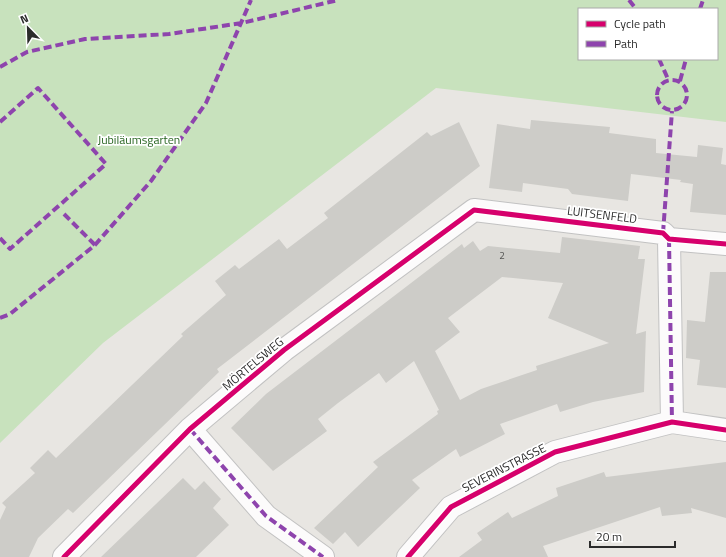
<svg xmlns="http://www.w3.org/2000/svg" width="726" height="557" font-family="'Titillium Web',sans-serif">
<style>
.park{fill:#c8e2bd;fill-rule:evenodd}
.building{fill:#cdccc8;fill-rule:evenodd}
.lines{fill:none;stroke-linecap:round;stroke-linejoin:round}
.street-casing{stroke:#c2c2c2;stroke-width:24}
.street{stroke:#fcfbfb;stroke-width:22}
.quiet{stroke:#8e44ad;stroke-width:4;stroke-dasharray:8 4;stroke-linecap:butt}
.cycleway-casing{stroke:#fff;stroke-width:8}
.cycleway{stroke:#d6006c;stroke-width:5}
.labels{text-anchor:middle;stroke-width:3.5;stroke-linejoin:round;paint-order:stroke}
.number-label{font-size:10px;fill:#555554}
.park-label{font-size:12px;fill:#26641f;stroke:#fff}
.street-label{font-size:12px;fill:#2b2b2b;stroke:#fff}
</style>
<rect width="100%" height="100%" fill="#e8e6e2"/>
<path class="park" d="M0,0H726V122L436,88L103,343L0,443ZM579,9H717V59H579Z"/>
<path class="building" d="M531,120L610,127L609,133L656,139V153L697,157L698,145L723,148L721,164L726,165V215L690,212L693,184L680,182L681,180L631,174L628,201L572,194L568,189L523,183L522,192L489,188L497,124L530,129Z
M459,122L480,166L217,369L219,372L73,513L68,509L38,538L29,557H0V520L6,507L2,503L35,473L30,468L48,450L56,458L183,336L181,334L226,295L215,281L235,265L239,269L279,239L287,249L328,218L324,213L427,132L431,136Z
M562,237L640,246L638,259H645L636,334L646,331L644,392L593,402L560,412L557,404L500,424L505,434L460,457L456,449L412,480L420,488L358,547L345,532L333,544L314,528L378,467L373,462L438,414L437,411L439,410L414,361L386,383L379,373L338,403L318,419L327,431L273,471L231,428L266,394L462,244L464,248L473,241L480,251L488,246L560,253ZM502,277L563,283L548,318L609,343L536,366L537,370L481,389L460,400L435,351L460,332L448,318Z
M710,272H726V388L697,385L700,360L686,358L687,320L705,322Z
M726,462V518L691,508L692,513L662,516L660,507L543,546L548,557H459L482,540L477,533L508,512L512,518L558,496L556,488L604,472L606,477Z
M183,478L195,490L204,481L221,499L213,508L229,525L196,557H101Z"/>
<g class="lines">
<g class="street-casing">
<path id="street" d="M669,239L672,422
M190,429L266,516L323,557
M64,557L190,429L284,350L474,210L663,233L669,239L726,244
M408,557L451,507L555,452L672,422L726,430"/>
</g>
<use href="#street" class="street"/>
<path class="quiet" d="M629,0L636,9
M700,9L703,0
M659,59L668,79
M0,67L27,52L85,39L169,34L242,23L338,0
M657 95a15 15 0 1 1 30 0a15 15 0 1 1-30 0Z
M680,81L686,59
M0,122L38,88L106,164L10,249L0,238
M64,214L95,245
M663,233L672,111
M669,239L672,422
M0,318L10,314L95,245L151,181L206,103L251,0
M190,429L266,516L323,557"/>
<g class="cycleway-casing">
<path id="cycleway" d="M64,557L190,429L284,350L474,210L663,233L669,239L726,244
M408,557L451,507L555,452L672,422L726,430"/>
</g>
<use href="#cycleway" class="cycleway"/>
</g>
<g class="labels">
<g class="number-label">
<text x="502" y="259">2</text>
</g>
<g class="park-label">
<text x="139" y="144">Jubiläumsgarten</text>
</g>
<g class="street-label">
<text transform="translate(602 215) rotate(7)" y="4">LUITSENFELD</text>
<text transform="translate(253 364) rotate(-40)" y="4">MÖRTELSWEG</text>
<text transform="translate(504 468) rotate(-27)" y="4">SEVERINSTRASSE</text>
</g>
</g>
<rect x="578" y="8" width="140" height="52" fill="#ffffff" stroke="#aaaaaa"/>
<rect x="586" y="21" width="20" height="6" fill="#d6006c" stroke="#aaaaaa"/>
<text x="614" y="28" font-size="12" fill="#2b2b2b">Cycle path</text>
<rect x="586" y="41" width="20" height="6" fill="#8e44ad" stroke="#aaaaaa"/>
<text x="614" y="48" font-size="12" fill="#2b2b2b">Path</text>
<g transform="translate(28 28) rotate(337)" stroke="#ffffff" stroke-width="3" paint-order="stroke">
<path d="M0-3L7 15L0 10L-7 15Z" fill="#2b2b2b"/>
<text y="-6" font-size="11" font-weight="bold" text-anchor="middle" fill="#2b2b2b">N</text>
</g>
<path d="M590 541v6h85v-6" fill="none" stroke="#2b2b2b" stroke-width="2"/>
<text x="596" y="541" font-size="12" fill="#2b2b2b" stroke="#ffffff" stroke-width="3" paint-order="stroke">20 m</text>
</svg>
